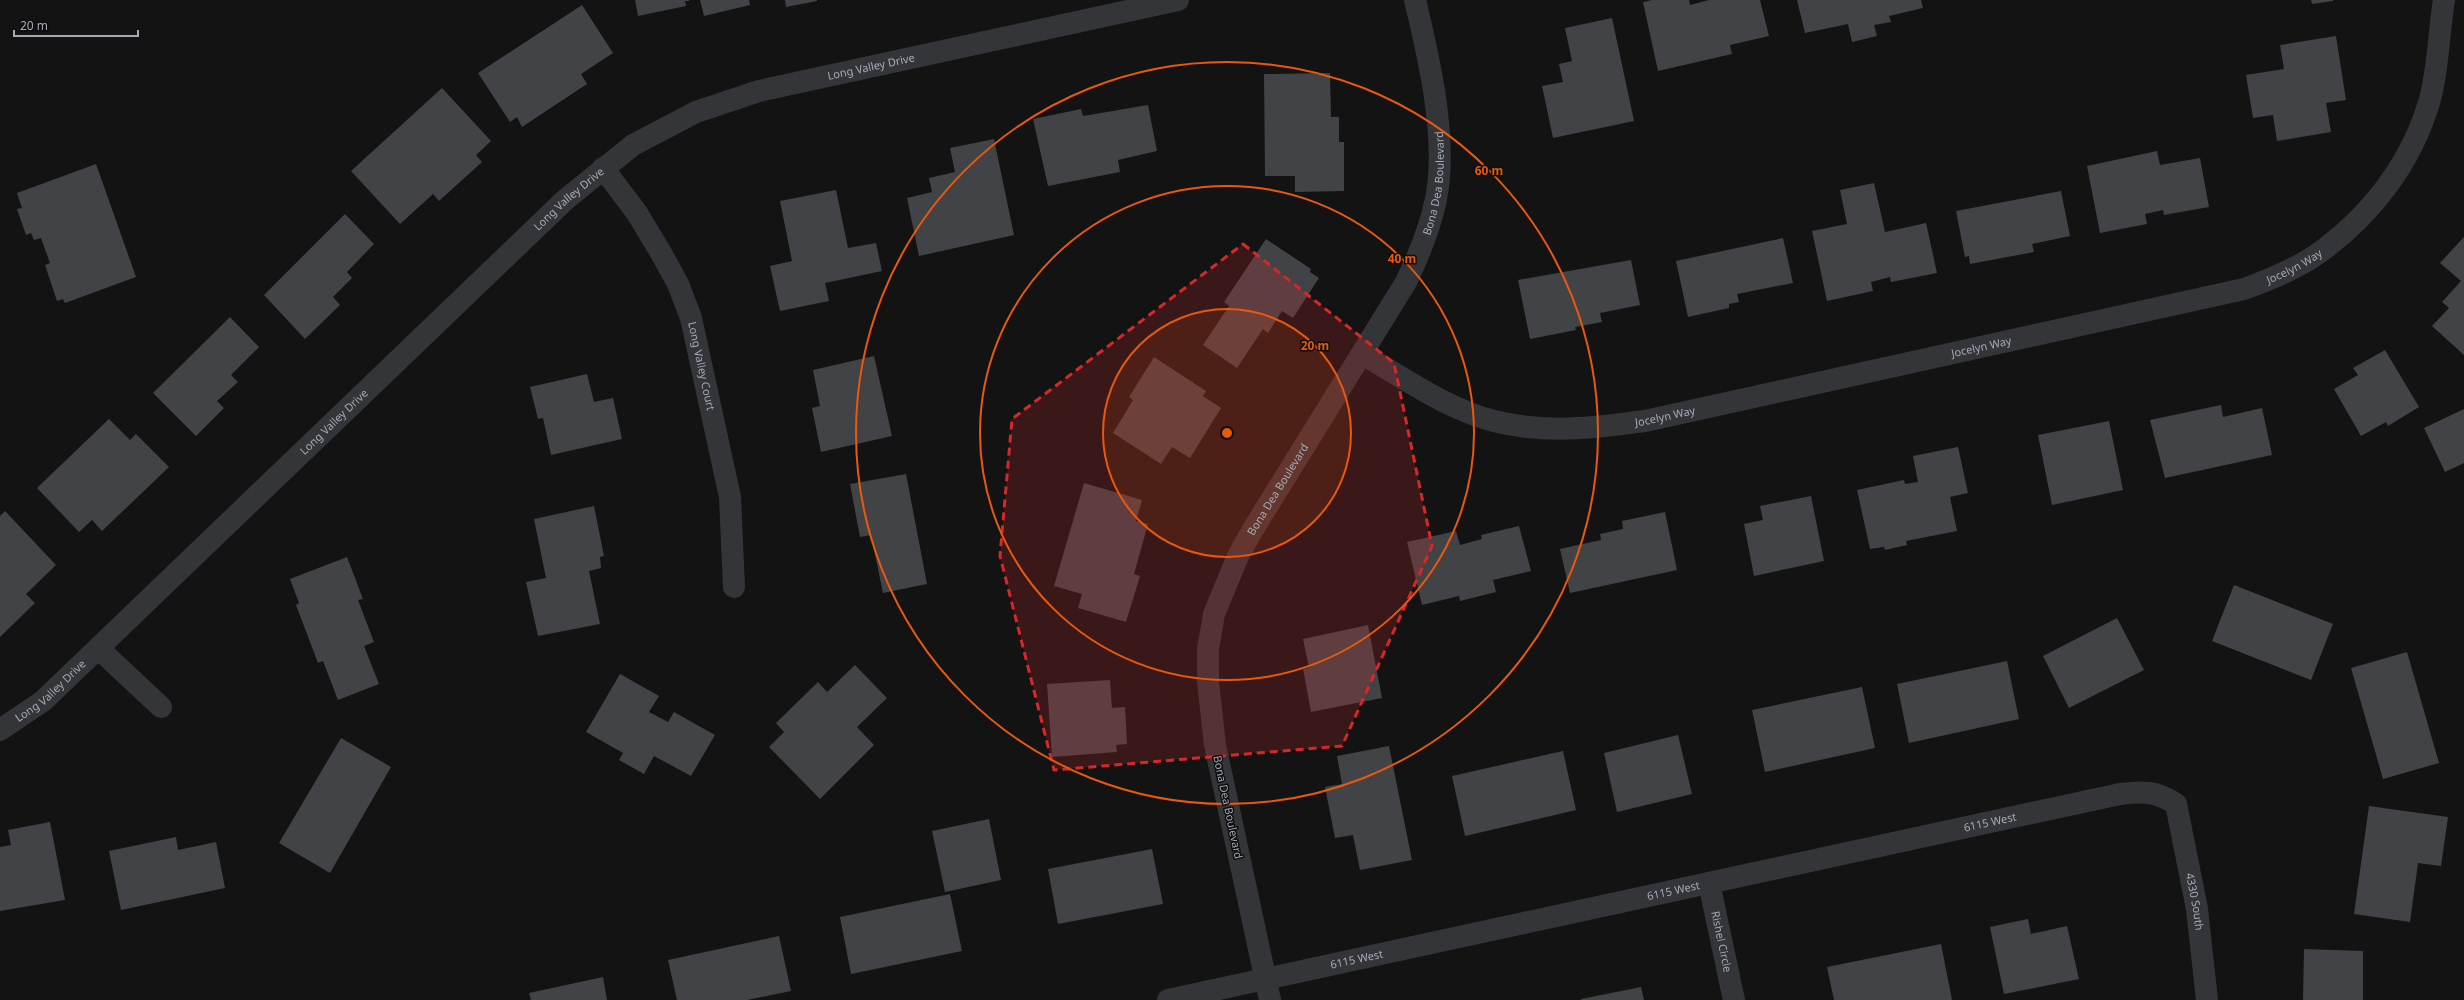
<svg xmlns="http://www.w3.org/2000/svg" width="2464" height="1000" font-family="'Noto Sans',sans-serif">
<style>
.building{fill:#424347}
.lines{fill:none;stroke-linecap:round;stroke-linejoin:round}
.minor{stroke:#343539;stroke-width:22}
.marked{fill:#d62828;fill-opacity:0.2;stroke:#d62828;stroke-width:3;stroke-dasharray:8 5;stroke-linejoin:round}
.ring{fill:none;stroke:#e8590c;stroke-width:2}
.labels{text-anchor:middle;stroke-width:3;stroke-linejoin:round;paint-order:stroke}
.street-label{font-size:11px;fill:#a5abb4;stroke:#0e0e0f}
.centre{fill:#e8590c;stroke:#0e0e0f;stroke-width:2}
.ring-label{font-size:12px;text-anchor:middle;font-weight:bold;fill:#e8590c;stroke:#0e0e0f;stroke-width:3;stroke-linejoin:round;paint-order:stroke}
</style>
<rect width="100%" height="100%" fill="#131314"/>
<path class="building" d="M635,0H689V1H685L686,6L638,16Z
M700,0H749L750,5L704,16Z
M785,0H817V1L786,7Z
M1652,0H1689L1690,5L1709,0H1760L1769,36L1730,45L1732,54L1658,71L1643,2Z
M1797,0H1921L1923,8L1889,16L1891,22L1874,25L1877,36L1852,42L1848,24L1805,33Z
M2311,0H2333V1L2312,4Z
M582,5L613,53L581,74L587,84L522,127L517,117L510,122L478,73Z
M1612,18L1634,121L1553,138L1542,86L1563,82L1559,64L1572,61L1565,28Z
M2336,36L2346,100L2326,103L2331,132L2277,141L2273,115L2253,118L2246,75L2284,69L2280,45Z
M1330,73L1331,117H1339V142H1344V191L1295,192V176H1265L1264,74Z
M442,88L491,141L476,155L482,162L439,201L433,194L400,224L351,171Z
M1148,105L1157,151L1118,160L1120,172L1048,186L1033,119L1081,109L1083,116Z
M994,139L1014,235L919,256L907,198L932,192L929,178L955,172L950,148Z
M2157,151L2160,165L2200,158L2209,207L2164,215L2163,210L2145,214L2147,224L2100,233L2087,166Z
M96,164L136,277L65,303L63,299L57,301L45,265L50,263L41,238L34,240L31,233L26,235L17,209L22,208L17,193Z
M1874,183L1885,232L1926,223L1937,273L1891,282L1890,277L1871,282L1873,291L1827,301L1812,231L1847,224L1840,190Z
M836,190L848,248L876,243L882,271L825,283L829,301L780,311L770,266L792,261L780,201Z
M2061,191L2070,236L2032,244L2034,252L1970,264L1969,256L1965,257L1956,211Z
M345,214L374,244L347,272L352,278L333,297L340,305L305,339L264,295Z
M2464,237V355L2432,326L2449,308L2442,302L2461,281L2440,263Z
M1783,238L1793,283L1737,294L1739,302L1729,304V308L1688,317L1676,261Z
M1266,239L1311,269L1310,272L1319,278L1293,318L1282,311L1268,333L1263,329L1237,368L1203,345L1229,306L1224,302Z
M1631,260L1640,305L1600,313L1602,322L1575,327L1576,330L1530,339L1518,280Z
M230,317L259,347L231,375L238,382L217,401L224,408L196,436L153,393Z
M2385,350L2419,407L2388,426L2386,422L2361,436L2334,389L2358,375L2353,368Z
M874,356L892,436L821,452L812,408L820,406L813,370Z
M1154,357L1206,391L1203,396L1221,408L1190,458L1172,447L1161,464L1113,433L1133,400L1129,397Z
M587,374L594,402L613,398L622,439L551,455L543,418L538,419L530,387Z
M2221,405L2223,417L2262,408L2272,455L2165,478L2150,420Z
M2464,409V463L2445,472L2424,428Z
M109,419L130,440L136,434L169,467L102,531L92,520L79,532L37,488Z
M2109,421L2123,490L2052,505L2038,435Z
M1958,447L1968,493L1950,497L1957,531L1906,541L1907,545L1885,550L1884,547L1870,549L1857,490L1904,480L1905,484L1918,482L1913,456Z
M906,474L927,584L883,593L871,535L860,537L850,484Z
M1084,483L1142,500L1136,521L1148,524L1134,574L1140,576L1126,622L1078,608L1082,594L1054,586Z
M1811,496L1824,561L1754,576L1744,524L1763,520L1760,506Z
M594,506L604,556L600,557L601,568L589,571L600,624L538,636L526,582L546,578L534,519Z
M5,511L56,565L26,594L35,603L0,637V516Z
M1665,512L1677,570L1570,593L1560,549L1601,540L1600,534L1623,529L1622,521Z
M1519,526L1531,571L1493,580L1496,592L1460,601L1459,596L1422,605L1407,542L1456,531L1460,545L1482,539L1481,535Z
M347,557L363,599L358,600L374,642L364,646L379,684L338,700L323,661L318,663L296,605L299,603L290,579Z
M2234,585L2333,624L2311,680L2212,641Z
M2117,618L2144,670L2069,708L2043,656Z
M1368,625L1382,698L1311,712L1303,669L1309,668L1303,639Z
M2407,652L2439,763L2383,779L2351,668Z
M2007,661L2019,719L1909,743L1897,684Z
M855,665L887,698L857,727L874,745L820,799L769,747L784,732L776,723L818,682L827,692Z
M620,674L659,696L649,712L668,722L674,712L715,735L691,776L654,756L644,774L619,760L623,753L586,732Z
M1110,680L1112,708L1125,707L1127,744L1116,745L1117,752L1052,757L1047,684Z
M1862,687L1875,748L1765,772L1752,710Z
M1678,735L1692,794L1617,812L1604,753Z
M341,738L391,767L330,873L279,843Z
M1389,746L1412,860L1360,870L1353,835L1335,838L1325,787L1342,784L1337,756Z
M1563,751L1576,810L1465,836L1452,776Z
M2369,806L2448,817L2441,866L2418,863L2410,922L2354,914Z
M989,819L1001,880L945,892L932,831Z
M50,822L65,900L0,911V847L11,845L8,830Z
M176,837L178,850L216,842L225,888L121,910L109,851Z
M1152,849L1163,904L1058,924L1048,869Z
M950,894L962,951L851,974L840,917Z
M2028,919L2031,934L2067,926L2079,979L2004,994L1990,927Z
M779,936L791,991L747,1000H677L668,960Z
M1941,944L1952,1000H1834L1827,967Z
M2304,949L2363,951V1000H2303Z
M603,977L607,1000H531L529,993Z
M1641,987L1644,1000H1581V999Z"/>
<g class="lines">
<g class="minor">
<path id="s1" d="M603,168L637,213L661,253L678,284L691,318L730,497L734,587"/>
<path id="s2" d="M1362,354C1404,378 1447,409 1494,421C1544,434 1594,428 1645,421L2244,289C2269,280 2294,270 2316,255C2370,217 2412,163 2430,99C2438,71 2439,30 2444,0"/>
<path d="M99,649L161,707"/>
<path id="s3" d="M0,730L43,701L565,200L633,145L696,112L759,91L1178,0"/>
<path id="s4" d="M1709,883L1734,1000"/>
<path id="s5" d="M1168,1000L2120,794C2144,791 2156,791 2176,804L2197,909L2207,1000"/>
<path id="s6" d="M1270,1000L1215,745L1208,682V649L1214,614L1238,556L1252,531L1406,282C1419,255 1430,229 1436,199C1448,140 1429,58 1415,0"/>
</g>
</g>
<path class="marked" d="M1243,244L1394,363L1432,546L1342,746L1054,770L1000,556L1012,419Z"/>
<circle cx="1227" cy="433" r="124" fill="#e8590c" fill-opacity=".12"/>
<g class="ring">
<circle cx="1227" cy="433" r="124"/>
<circle cx="1227" cy="433" r="247"/>
<circle cx="1227" cy="433" r="371"/>
</g>
<g class="labels">
<g class="street-label">
<text dy="4" stroke="none"><textPath href="#s3" startOffset="1115">Long Valley Drive</textPath></text>
<text dy="4" stroke="none"><textPath href="#s6" startOffset="881">Bona Dea Boulevard</textPath></text>
<text dy="4" stroke="none"><textPath href="#s3" startOffset="779">Long Valley Drive</textPath></text>
<text dy="4" stroke="none"><textPath href="#s2" startOffset="969">Jocelyn Way</textPath></text>
<text dy="4" stroke="none"><textPath href="#s2" startOffset="645">Jocelyn Way</textPath></text>
<text dy="4" stroke="none"><textPath href="#s1" startOffset="224">Long Valley Court</textPath></text>
<text dy="4" stroke="none"><textPath href="#s2" startOffset="321">Jocelyn Way</textPath></text>
<text dy="4" stroke="none"><textPath href="#s3" startOffset="455">Long Valley Drive</textPath></text>
<text dy="4" stroke="none"><textPath href="#s6" startOffset="533">Bona Dea Boulevard</textPath></text>
<text dy="4" stroke="none"><textPath href="#s3" startOffset="64">Long Valley Drive</textPath></text>
<text transform="translate(1228 807) rotate(78)" y="4">Bona Dea Boulevard</text>
<text dy="4" stroke="none"><textPath href="#s5" startOffset="841">6115 West</textPath></text>
<text dy="4" stroke="none"><textPath href="#s5" startOffset="517">6115 West</textPath></text>
<text dy="4" stroke="none"><textPath href="#s5" startOffset="1132">4330 South</textPath></text>
<text dy="4" stroke="none"><textPath href="#s4" startOffset="60">Rishel Circle</textPath></text>
<text dy="4" stroke="none"><textPath href="#s5" startOffset="193">6115 West</textPath></text>
</g>
</g>
<circle cx="1227" cy="433" r="6" class="centre"/>
<g class="ring-label">
<text x="1489" y="175">60 m</text>
<text x="1402" y="263">40 m</text>
<text x="1315" y="350">20 m</text>
</g>
<path d="M14 30v6h124v-6" fill="none" stroke="#a5abb4" stroke-width="2"/>
<text x="20" y="30" font-size="12" fill="#a5abb4" stroke="#0e0e0f" stroke-width="3" paint-order="stroke">20 m</text>
</svg>
